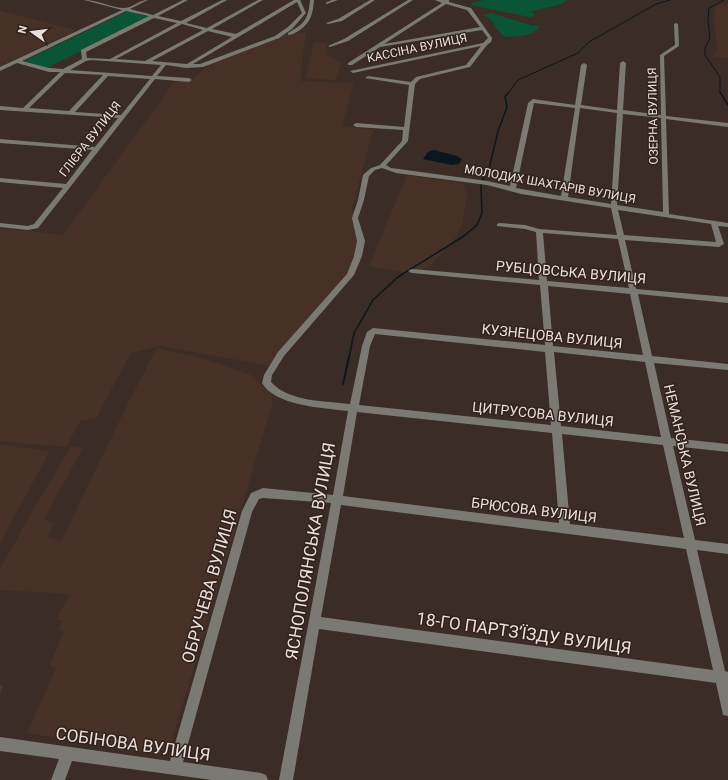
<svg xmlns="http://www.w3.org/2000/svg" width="728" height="780" font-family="Roboto,sans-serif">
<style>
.built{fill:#473127}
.green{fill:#0a5437}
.water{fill:#09181e}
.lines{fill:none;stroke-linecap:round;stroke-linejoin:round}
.stream-far2{stroke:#09181e;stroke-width:1}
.stream-far1{stroke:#09181e;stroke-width:1.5}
.stream{stroke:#09181e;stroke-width:2}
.minor{fill:#7a7a72;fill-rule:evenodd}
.shaded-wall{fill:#483839}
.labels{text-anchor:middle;stroke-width:3;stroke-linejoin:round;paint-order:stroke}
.far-street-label{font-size:12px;fill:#eae0db;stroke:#31221b}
.street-label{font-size:14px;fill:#eae0db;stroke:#31221b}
.near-street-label{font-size:17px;fill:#eae0db;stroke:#31221b}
</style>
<rect width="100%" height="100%" fill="#3b2c25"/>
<path class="built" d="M728,4V58L714,57L713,53L718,49L714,19L715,6Z
M0,11L76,30L0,66Z
M306,32L300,81L354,83L342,126L373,130L352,209L358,242L346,277L271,366L160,346L131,353L96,418L81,420L66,447L0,441V228L63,235L175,81L190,82L211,63L284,35Z
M314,42L326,43L327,54L341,63L336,80L306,78Z
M407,175L462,183L467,194L462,226L454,240L429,267L409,273L369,266Z
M157,348L205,359L251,375L272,394L273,402L169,750L159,755L27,733L56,668L50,665L64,631L59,630L62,621L56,620L70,594L0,590V569L29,517L71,446L83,448L44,519L54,524L48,538L61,541L130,399Z
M0,445L50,451L0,543Z"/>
<path class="green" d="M480,0H568C555,9 544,6 531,12L535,14V16L529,17L470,5L474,2L482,1Z
M128,11L151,17L47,68L24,61Z
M491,13L534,26H539C534,37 517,36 506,37C503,35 498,31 496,28C492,21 492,18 484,16V15Z"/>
<path class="water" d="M434,150L457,156L462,159L459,164L451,165L423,159L428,152Z"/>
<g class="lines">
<path class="stream-far2" d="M508,93L518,80L578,53L589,42L656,4L670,0
M720,93V77L705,55V48L710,38L708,21L709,8L724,0"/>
<path class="stream-far1" d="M720,92L728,105
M482,181L489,169L498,131L507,107L505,97L509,92
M349,358L354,333L373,300L398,277L464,236L477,225L482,213L481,185"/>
<path class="stream" d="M343,384L349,357"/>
<path class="minor" d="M84,0C98,0 112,8 124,8C132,8 139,0 148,0L130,9L153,15L183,0H188L158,16L181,21L222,0H227L186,23L207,28L258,0H263L212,29L236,34L294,0H300L306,13L292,29L279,38L203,67L186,68L166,65L157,76L189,78L192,80L189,82L155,79L38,228L28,230L0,227V223L28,226L34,224L63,188L0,182V178L66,184L92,150L0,143V139L95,147L118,118L0,110V106L23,108L60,72H49L17,63L0,71V67L122,10ZM297,2L302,13L288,27L275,36L200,64H193ZM126,11L149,16L81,50L82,59L63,69L49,68L22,61ZM154,18L177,23L110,59L87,58L86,52ZM182,24L203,30L145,61L116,59ZM208,31L232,37L187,64L152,61ZM91,60L161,65L152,76L70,70L86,61ZM65,73L103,75L69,111L29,108ZM108,76L150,79L121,115L75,112Z
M310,0H314C313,13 311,22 300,30C296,32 293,35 288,35V33C305,23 308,20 310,0Z
M332,0H338L327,4L325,3Z
M370,0H375L342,21L328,24L326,23L338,19Z
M408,0H413L348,41L330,47L328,46L344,39Z
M435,0H449V2L471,8L492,38L491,42L487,45L470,67L420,79L415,84L408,141L388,163L386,165L391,168L487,181L510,186L528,103L533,99L575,105L581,65L584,63L587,65L581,105L617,110L620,63L623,61L626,63L623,110L661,115L660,55L675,45L674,24L676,23L678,24L679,46L664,56L666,116L728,123V127L666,119L669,214L728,223V227L718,226L724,244L719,247L625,240L636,289L728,297V303L638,294L652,356L728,364V370L654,363L671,438L728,444V452L673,446L695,540L728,544V554L697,550L725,671L728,672V716L723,715L716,683L319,629L293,780H279L331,503L263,498L259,499L252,512L183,762L261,773L266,775L268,780H212L72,761L65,780H51L59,759L0,751V737L170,761L242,511L251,493L263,488L333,495L348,411C324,408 275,406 262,383L264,375L278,352L347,274L354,256L357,241L352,218L358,200L363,175L371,168L380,165L402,141L403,130L356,127L353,125L356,123L404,127L409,85L365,78L368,76L411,82L416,77L466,65L481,46L353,73L350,71L483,43L488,38L482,30L380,47L352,65H348V63L442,3ZM446,4L467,10L480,27L384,44ZM534,103L575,108L561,196L516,188ZM580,108L617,113L611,204L568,197ZM623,114L661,118L663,212L617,205ZM382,168L396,173L487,185L521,194L611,208L617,235L539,229L525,225L499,223L497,224V226L525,229L536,232L539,280L412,269L408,271L412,273L540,285L545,345L373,328L367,332L362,346L350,404C325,401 289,402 271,382L272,375L284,356L354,275L362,256L365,241L358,218L364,200L369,176L375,170ZM618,210L711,224L716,242L624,235ZM543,233L618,239L629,288L547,281ZM548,286L630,294L643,355L553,346ZM375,334L545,352L551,425L359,405L370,346ZM554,352L645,362L661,437L561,426ZM357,412L552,433L559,523L343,496ZM562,434L663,445L684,538L570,524ZM341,505L686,549L713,670L321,617Z"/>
</g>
<path class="shaded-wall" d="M1,685L3,686L0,693V687Z"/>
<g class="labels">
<g class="far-street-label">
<text transform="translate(417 48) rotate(-12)" y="4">КАССІНА ВУЛИЦЯ</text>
<text transform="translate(653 116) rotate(-91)" y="4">ОЗЕРНА ВУЛИЦЯ</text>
<text transform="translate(90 139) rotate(-52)" y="4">ГЛІЄРА ВУЛИЦЯ</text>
<text transform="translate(550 184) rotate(10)" y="4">МОЛОДИХ ШАХТАРІВ ВУЛИЦЯ</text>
</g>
<g class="street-label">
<text transform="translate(571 272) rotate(5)" y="5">РУБЦОВСЬКА ВУЛИЦЯ</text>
<text transform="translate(552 336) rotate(6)" y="5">КУЗНЕЦОВА ВУЛИЦЯ</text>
<text transform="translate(543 414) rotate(6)" y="5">ЦИТРУСОВА ВУЛИЦЯ</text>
<text transform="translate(685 455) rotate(77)" y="5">НЕМАНСЬКА ВУЛИЦЯ</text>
<text transform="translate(534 510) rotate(7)" y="5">БРЮСОВА ВУЛИЦЯ</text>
</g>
<g class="near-street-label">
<text transform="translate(310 551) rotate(-80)" y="6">ЯСНОПОЛЯНСЬКА ВУЛИЦЯ</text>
<text transform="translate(209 586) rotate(-74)" y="6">ОБРУЧЕВА ВУЛИЦЯ</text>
<text transform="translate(524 633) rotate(8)" y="6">18-ГО ПАРТЗ’ЇЗДУ ВУЛИЦЯ</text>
<text transform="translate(133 744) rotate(8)" y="6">СОБІНОВА ВУЛИЦЯ</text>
</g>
</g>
<g transform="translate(32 32) rotate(284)" stroke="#31221b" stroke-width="3" paint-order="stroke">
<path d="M0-3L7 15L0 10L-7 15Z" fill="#eae0db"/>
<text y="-6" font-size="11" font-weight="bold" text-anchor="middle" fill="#eae0db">N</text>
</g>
</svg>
